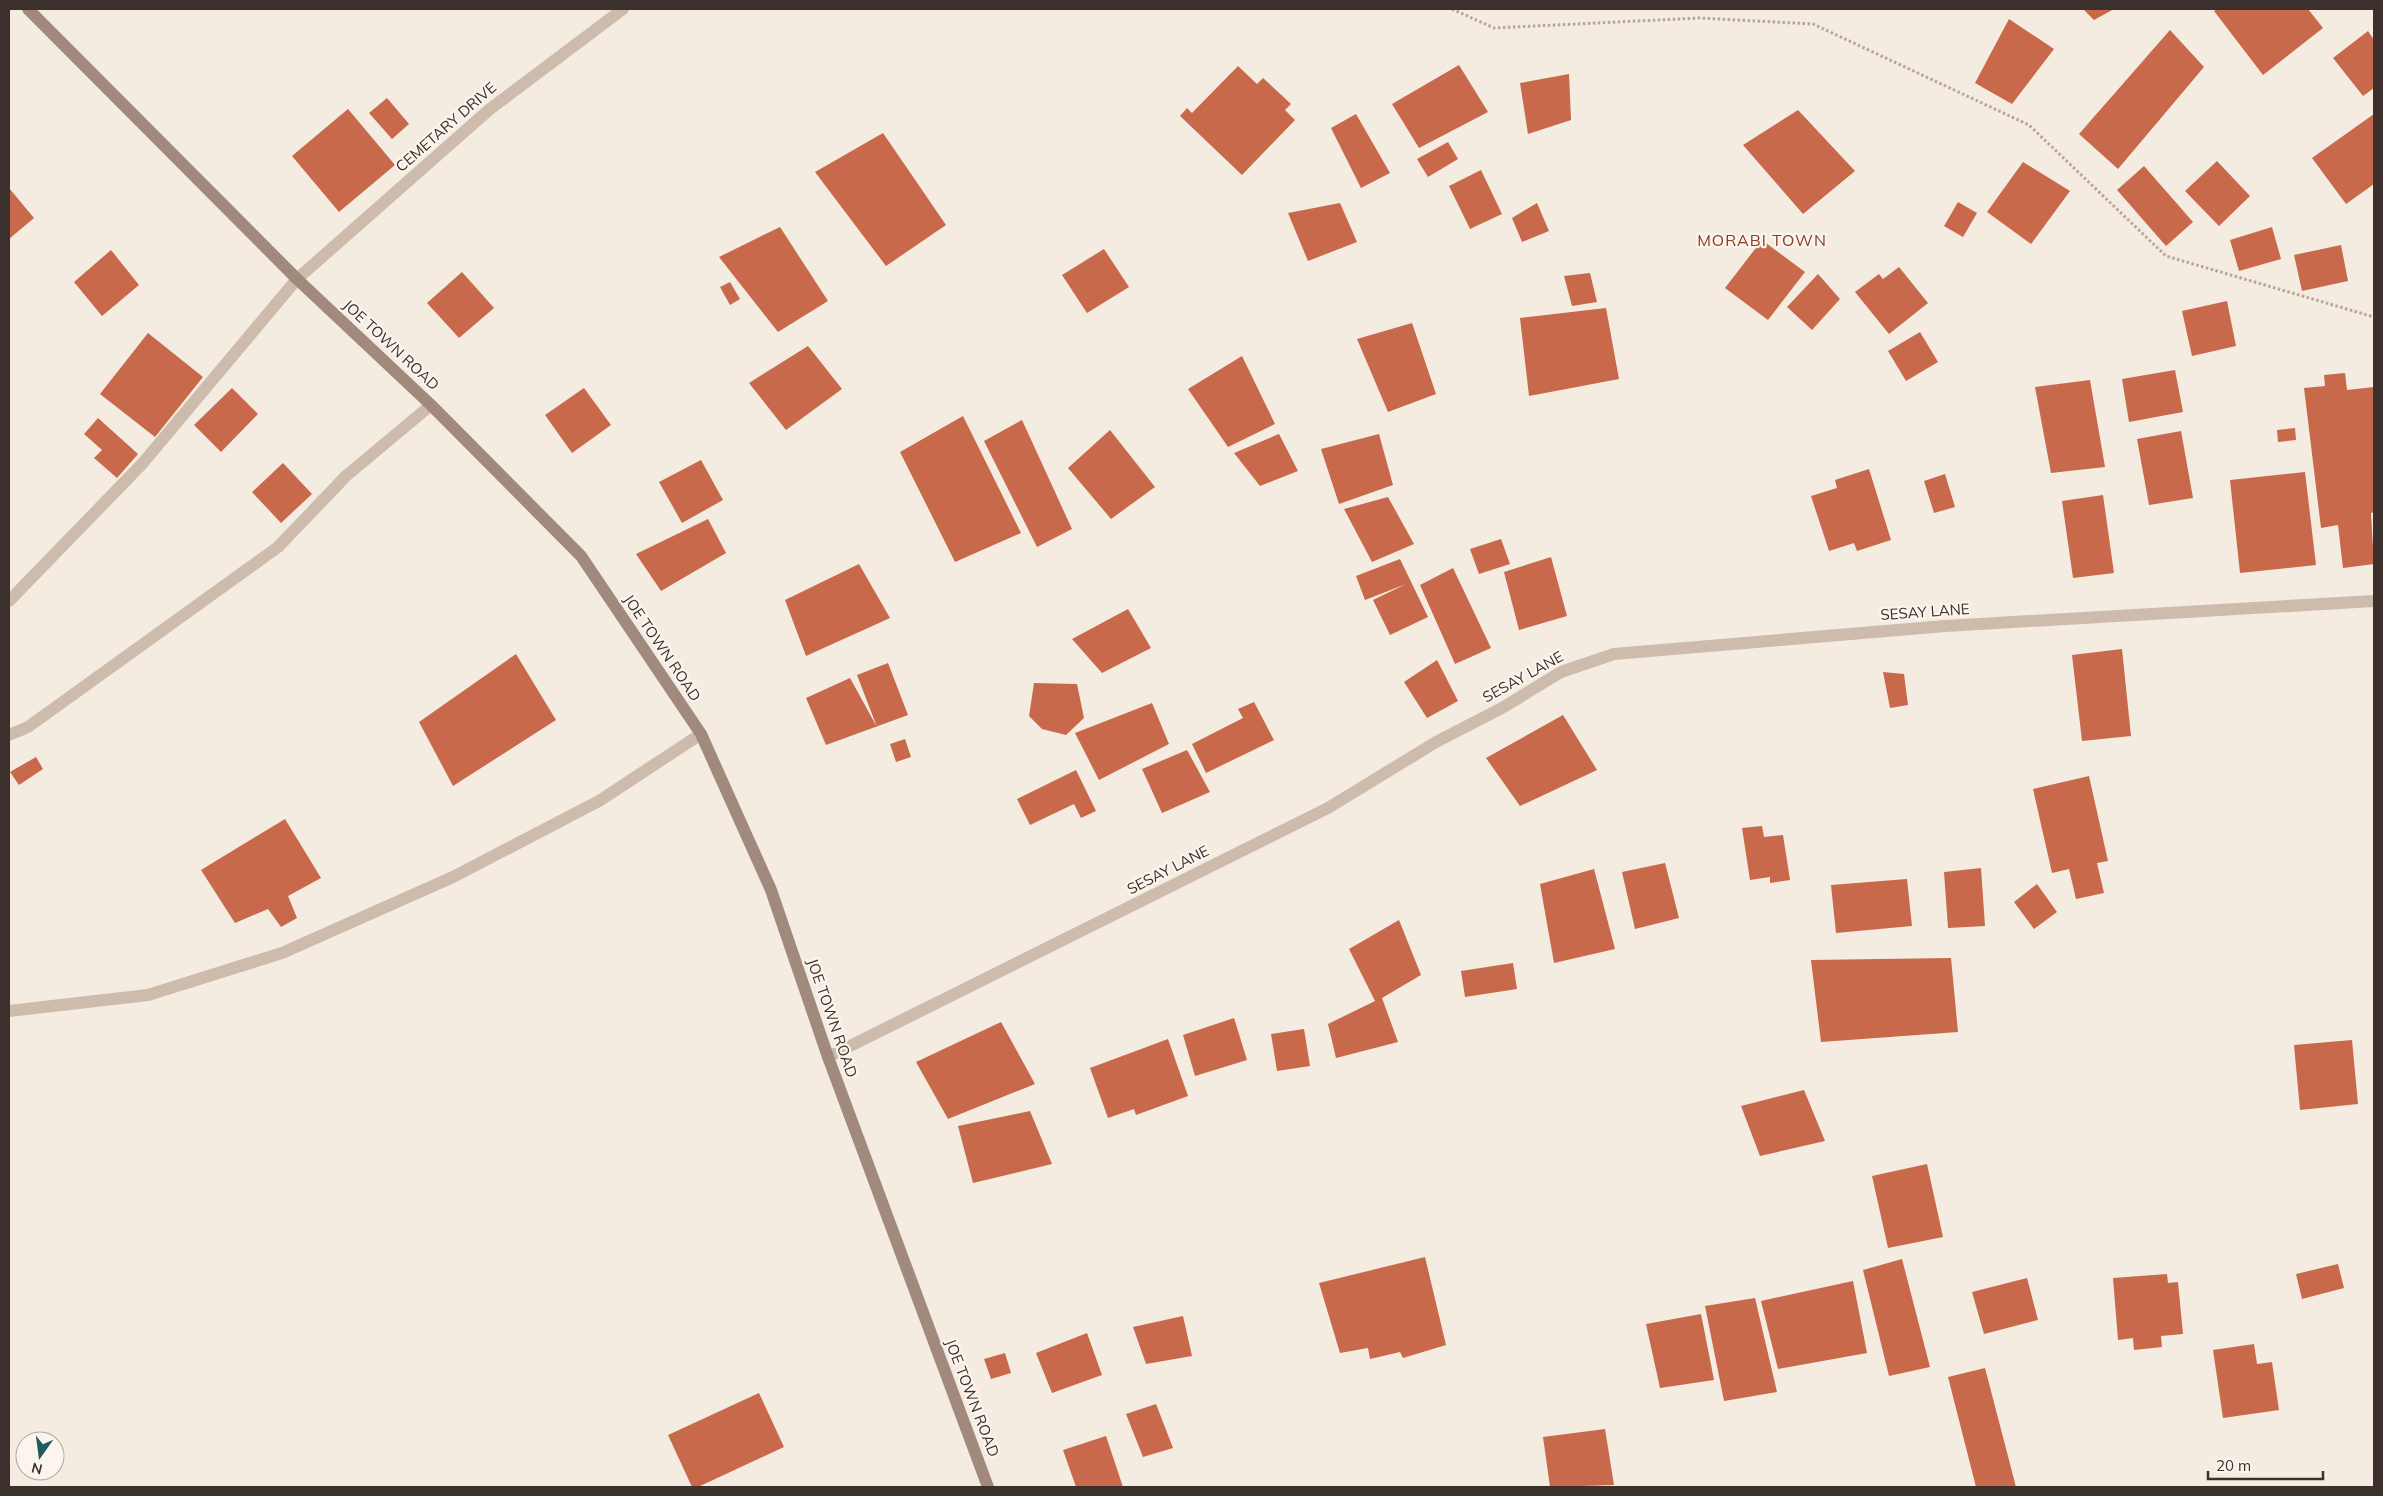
<svg xmlns="http://www.w3.org/2000/svg" width="2383" height="1496" font-family="Mulish,sans-serif">
<style>
.building{fill:#c8694b}
.lines{fill:none;stroke-linecap:round;stroke-linejoin:round}
.path{stroke:#b9a596;stroke-width:3;stroke-dasharray:2.5 2.5;stroke-linecap:butt}
.lane{stroke:#cdbbac;stroke-width:12}
.street{stroke:#cdbbac;stroke-width:12}
.secondary{stroke:#a18a7d;stroke-width:12}
.labels{text-anchor:middle;stroke-width:4.5;stroke-linejoin:round;paint-order:stroke}
.street-label{font-size:15px;fill:#3b302b;stroke:#fbf5ee}
.neighbourhood-label{font-size:16px;letter-spacing:1px;fill:#8c3b22;stroke:#fbf5ee}
</style>
<rect width="100%" height="100%" fill="#f4ebe1"/>
<path class="building" d="M2083,9H2114L2094,20Z
M2217,9H2308L2323,28L2263,75L2214,11Z
M2009,19L2054,49L2012,104L1975,83Z
M2170,30L2204,67L2118,169L2079,134Z
M2368,31L2374,40V88L2363,96L2333,58Z
M1459,65L1488,112L1419,148L1392,104Z
M1238,66L1257,84L1263,78L1291,104L1285,110L1295,120L1242,175L1180,116L1187,108L1192,113Z
M1569,74L1571,120L1528,134L1520,83Z
M387,98L409,124L392,139L369,113Z
M348,109L395,165L339,212L292,156Z
M1798,110L1855,171L1803,214L1743,145Z
M1356,114L1390,173L1361,188L1331,128Z
M2374,114V184L2346,204L2312,158Z
M883,133L946,225L886,266L815,172Z
M1448,142L1458,159L1428,177L1417,159Z
M2217,161L2250,196L2219,226L2185,191Z
M2023,162L2070,191L2031,244L1987,212Z
M2144,166L2193,222L2166,246L2117,190Z
M1481,170L1502,214L1470,229L1449,186Z
M9,188L34,218L9,239Z
M1958,202L1977,213L1963,237L1944,226Z
M1340,203L1357,242L1308,261L1288,213Z
M1537,203L1549,231L1522,242L1512,218Z
M780,227L828,301L778,332L719,257Z
M2272,227L2281,259L2239,271L2230,240Z
M1762,240L1805,272L1768,320L1725,288Z
M2341,245L2348,281L2302,291L2294,255Z
M1104,249L1129,287L1087,313L1062,275Z
M111,250L139,285L102,316L74,282Z
M1899,267L1928,303L1889,334L1855,292L1879,274L1883,279Z
M462,272L494,308L459,338L427,303Z
M1590,273L1597,302L1572,306L1564,276Z
M1818,274L1840,299L1812,330L1787,307Z
M730,282L740,299L730,305L720,287Z
M2227,301L2236,346L2192,356L2182,311Z
M1606,308L1619,379L1529,396L1520,318Z
M1412,323L1436,394L1388,412L1357,339Z
M1920,332L1938,362L1906,381L1888,351Z
M148,333L203,377L155,437L100,394Z
M808,346L842,389L786,430L749,383Z
M1242,356L1275,424L1228,447L1188,389Z
M2175,370L2183,412L2129,422L2122,379Z
M2345,373L2347,390L2374,387V512L2371,513L2374,564L2343,568L2338,525L2321,528L2304,388L2325,386L2324,375Z
M2090,380L2105,467L2051,473L2035,387Z
M232,388L258,414L221,452L194,425Z
M584,388L611,425L572,453L545,415Z
M963,416L1021,533L955,562L900,452Z
M98,418L138,454L117,478L94,458L102,450L84,434Z
M1022,420L1072,529L1037,547L984,441Z
M2295,428L2296,440L2278,442L2277,430Z
M1110,430L1155,487L1111,519L1068,468Z
M2181,431L2193,498L2149,505L2137,439Z
M1279,434L1298,471L1260,486L1234,453Z
M1379,434L1393,485L1339,504L1321,449Z
M701,460L723,500L682,523L659,482Z
M283,463L312,494L281,523L252,492Z
M1869,469L1891,540L1857,551L1854,543L1829,551L1811,496L1837,488L1835,480Z
M2305,472L2316,565L2240,573L2230,480Z
M1945,474L1955,507L1934,513L1924,481Z
M2103,495L2114,573L2073,578L2062,501Z
M1388,497L1414,544L1372,562L1344,509Z
M708,519L726,553L661,591L636,554Z
M1501,539L1510,564L1479,574L1470,549Z
M1551,557L1567,616L1519,630L1504,572Z
M1400,559L1428,617L1390,635L1373,600L1406,584L1365,600L1356,576Z
M859,564L890,618L806,656L785,600Z
M1453,568L1491,648L1455,664L1420,585Z
M1128,609L1151,648L1102,673L1072,639Z
M2122,649L2131,736L2082,741L2072,655Z
M516,654L556,720L453,786L419,722Z
M1437,660L1458,701L1427,718L1404,682Z
M888,663L908,715L826,745L806,698L850,678L877,727L857,675Z
M1883,672L1904,674L1908,705L1890,708Z
M1034,683L1077,684L1084,718L1066,735L1042,729L1029,716Z
M1254,702L1274,740L1206,773L1192,744L1243,718L1238,709Z
M1152,703L1169,744L1099,780L1075,733Z
M1563,715L1597,770L1520,806L1486,758Z
M905,739L911,757L896,762L890,744Z
M1187,750L1210,792L1162,813L1142,769Z
M36,757L43,769L19,785L10,772Z
M1076,770L1096,811L1081,818L1074,804L1030,825L1017,799Z
M2089,776L2108,861L2097,863L2104,893L2076,899L2069,869L2052,873L2033,789Z
M285,819L321,878L288,896L297,918L281,927L268,909L235,923L201,870Z
M1762,826L1764,837L1783,835L1790,880L1770,883V877L1750,880L1742,828Z
M1665,863L1679,918L1635,929L1622,872Z
M1981,868L1985,926L1948,928L1944,872Z
M1594,869L1615,949L1554,963L1540,884Z
M1907,879L1912,926L1836,933L1831,885Z
M2037,884L2057,912L2034,929L2014,902Z
M1399,920L1421,975L1382,998L1398,1042L1336,1058L1328,1024L1375,1001L1349,949Z
M1951,958L1958,1032L1821,1042L1811,960Z
M1513,963L1517,989L1465,997L1461,971Z
M1234,1018L1247,1060L1195,1076L1183,1035Z
M1001,1022L1035,1084L948,1119L916,1062Z
M1304,1029L1310,1066L1277,1071L1271,1034Z
M1168,1039L1188,1096L1136,1115L1134,1109L1108,1118L1090,1068Z
M2352,1040L2358,1104L2300,1110L2294,1045Z
M1804,1090L1825,1141L1760,1156L1741,1106Z
M1030,1111L1052,1164L973,1183L958,1126Z
M1927,1164L1943,1237L1888,1248L1872,1176Z
M1425,1257L1446,1345L1403,1358L1400,1352L1370,1359L1368,1348L1340,1353L1319,1283Z
M1902,1259L1930,1367L1889,1376L1863,1270Z
M2338,1264L2344,1288L2302,1299L2296,1274Z
M2167,1274L2168,1283L2178,1282L2183,1334L2161,1336L2162,1347L2134,1350L2133,1338L2118,1340L2113,1278Z
M2027,1278L2038,1320L1984,1334L1972,1292Z
M1853,1281L1867,1353L1778,1369L1761,1301Z
M1755,1298L1777,1392L1724,1401L1705,1306Z
M1701,1314L1714,1380L1660,1388L1646,1324Z
M1183,1316L1192,1356L1146,1364L1133,1327Z
M1087,1333L1102,1375L1052,1393L1036,1353Z
M2254,1344L2257,1364L2272,1362L2279,1410L2223,1418L2213,1350Z
M1005,1353L1011,1373L991,1379L984,1359Z
M1985,1368L2016,1487H1976L1948,1377Z
M759,1393L784,1447L698,1487H692L668,1435Z
M1156,1404L1173,1448L1143,1457L1126,1414Z
M1605,1429L1614,1485L1550,1487L1543,1437Z
M1106,1436L1123,1487H1076L1063,1450Z"/>
<g class="lines">
<path class="path" d="M1452,9L1494,28L1699,18L1813,24L2029,125L2166,256L2374,317"/>
<path class="lane" d="M9,601L142,464L297,279"/>
<path class="street" d="M297,279L490,109L623,9
M9,735L28,727L278,547L346,476L431,405
M9,1011L148,995L282,953L453,877L599,801L701,734
M828,1057L1328,808L1436,742L1502,708L1561,672L1614,654L1945,626L2374,601"/>
<path class="secondary" d="M28,9L297,279L431,405L581,556L701,734L771,890L828,1057L988,1487"/>
</g>
<g class="labels">
<g class="street-label">
<text transform="translate(446 127) rotate(-41)" y="5">CEMETARY DRIVE</text>
<text transform="translate(391 345) rotate(43)" y="5">JOE TOWN ROAD</text>
<text transform="translate(1925 612) rotate(-4)" y="5">SESAY LANE</text>
<text transform="translate(662 648) rotate(56)" y="5">JOE TOWN ROAD</text>
<text transform="translate(1523 677) rotate(-29)" y="5">SESAY LANE</text>
<text transform="translate(1168 870) rotate(-27)" y="5">SESAY LANE</text>
<text transform="translate(832 1018) rotate(71)" y="5">JOE TOWN ROAD</text>
<text transform="translate(972 1398) rotate(69)" y="5">JOE TOWN ROAD</text>
</g>
<g class="neighbourhood-label">
<text x="1762" y="246">MORABI TOWN</text>
</g>
</g>
<rect width="2383" height="1496" fill="none" stroke="#3b302b" stroke-width="20"/>
<g transform="translate(40 1456) rotate(194)"><circle r="24" fill="#fbf5ee" stroke="#aea6a0"/>
<path d="M0-4L9 19L0 12L-9 19Z" fill="#1f5a5e"/>
<text y="-8" font-size="14" font-weight="bold" text-anchor="middle" fill="#3b302b">N</text>
</g>
<path d="M2208 1471v8h115v-8" fill="none" stroke="#3b302b" stroke-width="2.5"/>
<text x="2216" y="1471" font-size="15" fill="#3b302b" stroke="#fbf5ee" stroke-width="4" paint-order="stroke">20 m</text>
</svg>
